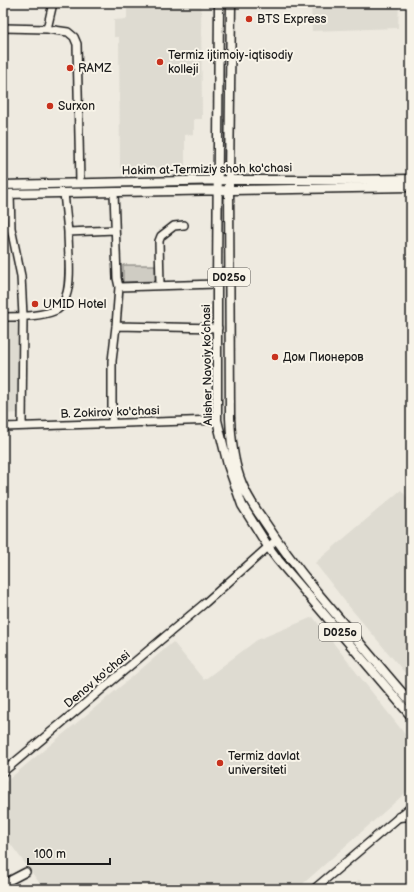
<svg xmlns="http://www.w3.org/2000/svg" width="414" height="892" font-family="'Balsamiq Sans',sans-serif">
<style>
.built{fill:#dedbd1}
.green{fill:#cfccc3;stroke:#767470}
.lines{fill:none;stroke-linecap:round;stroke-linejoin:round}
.minor-casing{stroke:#1c1c1c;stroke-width:10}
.major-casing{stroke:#1c1c1c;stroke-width:11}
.minor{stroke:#f7f3e8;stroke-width:7}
.major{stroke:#f7f3e8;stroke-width:8}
.poi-dot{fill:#c8321e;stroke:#f7f3e8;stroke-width:1.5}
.labels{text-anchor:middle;stroke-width:4;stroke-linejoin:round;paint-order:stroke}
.shield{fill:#f7f3e8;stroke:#5e5c59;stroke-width:1}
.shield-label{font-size:11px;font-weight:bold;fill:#1c1c1c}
.poi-label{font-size:12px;fill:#1c1c1c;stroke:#f7f3e8;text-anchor:start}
.street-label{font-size:12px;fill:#1c1c1c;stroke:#f7f3e8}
</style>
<rect width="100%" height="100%" fill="#eeeae0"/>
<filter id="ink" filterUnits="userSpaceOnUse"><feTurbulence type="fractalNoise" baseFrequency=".025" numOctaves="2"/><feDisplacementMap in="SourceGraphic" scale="8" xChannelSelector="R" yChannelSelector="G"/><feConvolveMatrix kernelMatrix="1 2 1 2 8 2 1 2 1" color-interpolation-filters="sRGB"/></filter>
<g filter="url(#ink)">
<path class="built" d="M127,3H201L202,119H194V134L185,135V168H120L119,37H114V20L127,19Z
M311,3H399L398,28L312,31Z
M3,322H18L19,413L3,414Z
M401,490L411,502V680L347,604L315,563Z
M313,617L411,742V788L297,889H44L3,834V784L132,677L173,642L204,680L257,640Z
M359,880L367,889H347Z"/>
<path class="green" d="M123,265H155V281L123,282Z"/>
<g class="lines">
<g class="minor-casing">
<path id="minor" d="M3,28L47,29L68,32L74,37L77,44L80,183
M47,29L53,3
M114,192L117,278L119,287L217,284
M64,193L68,232L115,230
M10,194L11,228L21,276L23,316L22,426
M160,285L159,241L161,236L174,226L184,225
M3,317C16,317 47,316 58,309C62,306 65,301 66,296C72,280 68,249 68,232
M116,326L218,328
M112,423V361L116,326L119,287
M3,427L217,420
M3,772L205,603L276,540
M3,884L26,872
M314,889L411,807"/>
</g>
<g class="major-casing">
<path id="major" d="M219,3L217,284V420L228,465L242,505L269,548L278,560L411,716
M231,3L229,180L230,418C231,440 233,463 242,484C247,496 254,507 262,518C279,544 297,568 316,591C348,629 379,666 411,703
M3,185L229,180H349L411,179
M3,194L411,187
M399,817L411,816"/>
</g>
<use href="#minor" class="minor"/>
<use href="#major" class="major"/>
</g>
</g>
<g class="poi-dot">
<circle cx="249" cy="19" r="4"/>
<circle cx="160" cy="62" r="4"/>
<circle cx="70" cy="68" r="4"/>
<circle cx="50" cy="106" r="4"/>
<circle cx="35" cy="304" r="4"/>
<circle cx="275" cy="357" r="4"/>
<circle cx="220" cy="763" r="4"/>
</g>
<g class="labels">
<g class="shield">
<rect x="208" y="268" width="42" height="18" rx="3"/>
<rect x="319" y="623" width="42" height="18" rx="3"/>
</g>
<g class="shield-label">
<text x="229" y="281">D025o</text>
<text x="340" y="636">D025o</text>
</g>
<g class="poi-label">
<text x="257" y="23">BTS Express</text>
<text x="168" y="59">Termiz ijtimoiy-iqtisodiy<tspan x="168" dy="14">kolleji</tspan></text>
<text x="78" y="72">RAMZ</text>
<text x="58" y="110">Surxon</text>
<text x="43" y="308">UMID Hotel</text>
<text x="283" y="361">Дом Пионеров</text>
<text x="228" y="760">Termiz davlat<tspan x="228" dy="14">universiteti</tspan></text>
</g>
<g class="street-label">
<text transform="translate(207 169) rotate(-1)" y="4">Hakim at-Termiziy shoh ko'chasi</text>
<text transform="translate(207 365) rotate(-91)" y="4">Alisher Navoiy ko’chasi</text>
<text transform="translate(110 412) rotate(-2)" y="4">B. Zokirov ko'chasi</text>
<text transform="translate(97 679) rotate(-40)" y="4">Denov ko'chasi</text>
</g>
</g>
<rect width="414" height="892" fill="none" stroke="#f7f3e8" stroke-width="16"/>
<rect x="8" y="8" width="398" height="876" fill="none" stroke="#1c1c1c" stroke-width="1.5" filter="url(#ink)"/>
<path d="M28 858v6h82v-6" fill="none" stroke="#1c1c1c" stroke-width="2"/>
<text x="34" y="858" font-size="12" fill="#1c1c1c" stroke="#f7f3e8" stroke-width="3" paint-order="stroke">100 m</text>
</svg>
